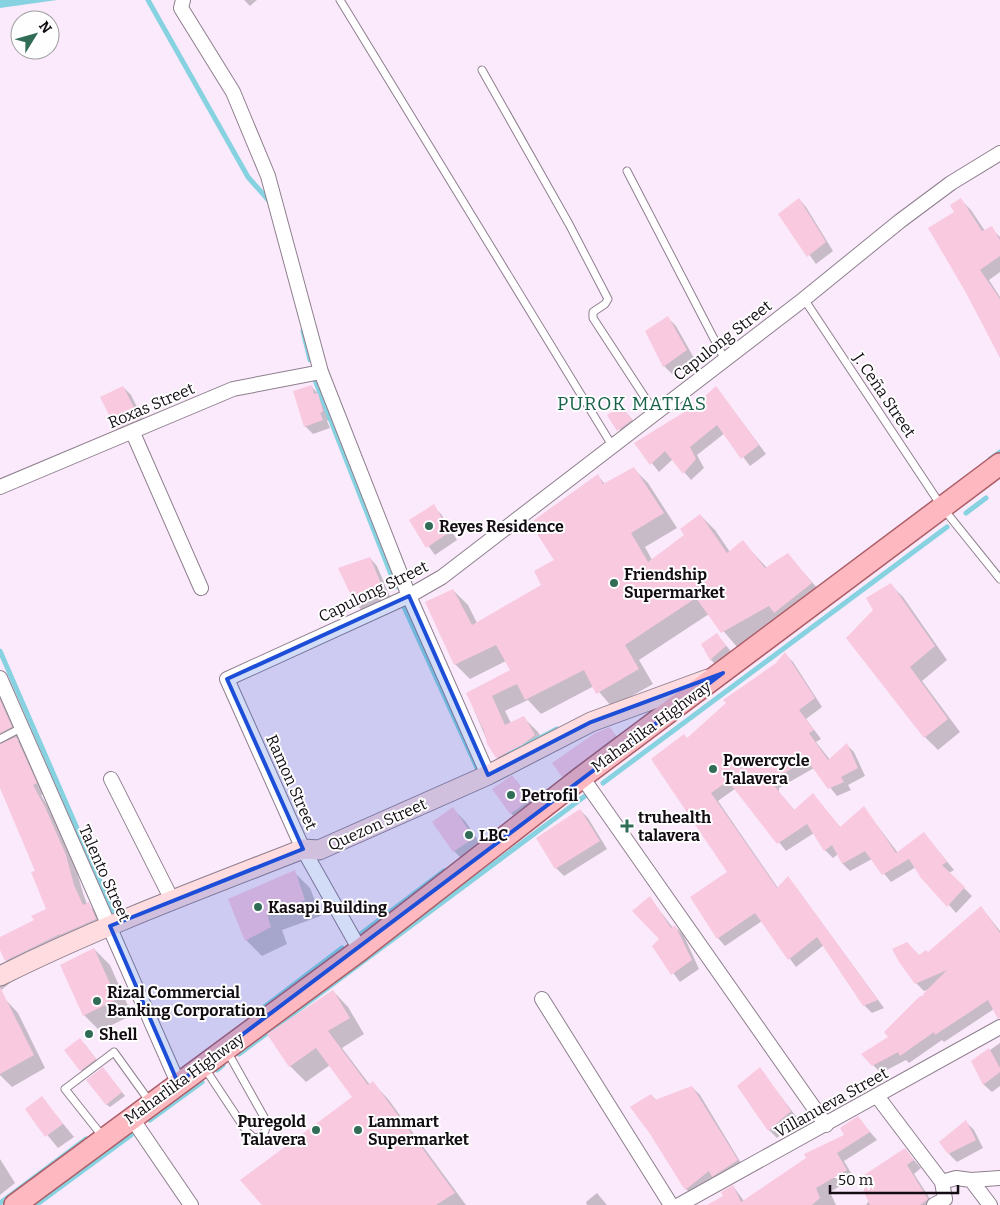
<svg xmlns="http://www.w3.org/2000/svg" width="1000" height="1205" font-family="Bitter,serif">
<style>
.water{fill:#87d2e0}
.shadow{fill:#0003}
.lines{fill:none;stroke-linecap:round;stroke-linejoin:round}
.stream{stroke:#87d2e0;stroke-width:5}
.building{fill:#f9c9df}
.lane-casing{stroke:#8e7f8e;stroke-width:9}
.street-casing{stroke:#8e7f8e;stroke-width:16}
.secondary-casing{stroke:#8e7f8e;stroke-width:21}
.primary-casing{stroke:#ab5e68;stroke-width:24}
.lane{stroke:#fff;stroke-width:7}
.street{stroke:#fff;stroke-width:14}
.secondary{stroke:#fedcdf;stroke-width:19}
.primary{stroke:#feb8bf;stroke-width:21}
.marked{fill:#1d4ed8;fill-opacity:0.2;stroke:#1d4ed8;stroke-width:4;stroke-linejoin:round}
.poi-dot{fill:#306c56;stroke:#fefefe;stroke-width:2}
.labels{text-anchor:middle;stroke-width:4;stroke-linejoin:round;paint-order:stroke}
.street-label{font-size:16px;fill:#130d13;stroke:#fefefe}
.poi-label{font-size:16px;font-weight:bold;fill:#130d13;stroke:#fefefe;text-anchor:start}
.quarter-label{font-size:19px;letter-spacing:1px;fill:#19614a;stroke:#fefefe}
</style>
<rect width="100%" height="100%" fill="#fbeafb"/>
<path class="water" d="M0,0H57L0,8Z"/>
<path class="shadow" d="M244,0H257L250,6Z
M799,199L806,207L833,251L816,264L780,214Z
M961,200L971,210L985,231L991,228L1000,237V272L989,280L1000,297V357L956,212Z
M668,318L676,326L694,358L672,374L664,366Z
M123,387L131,395L147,427L125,436L117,428Z
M312,387L326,403L330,419L327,421L330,428L313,434L305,426Z
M716,387L766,454L750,466L725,433L697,455L704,468L691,480L673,459L659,472L636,443L695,407Z
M622,407L639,428L626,438L609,415Z
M634,469L648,483L677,528L645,547L652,560L686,535L700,515L715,530L730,552L743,542L767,568L788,555L826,598L737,647L709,614L639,660L653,684L612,707L594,686L541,714L528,700L505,711L511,723L523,717L538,732L548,750L512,772L497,757L488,743L467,693L511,671L506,661L470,679L455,664L453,590L468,605L477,623L543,585L598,476L605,484Z
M433,506L441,514L457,540L435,555L410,521Z
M370,558L377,566L391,599L364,613L357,605Z
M890,584L903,597L947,660L922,681L960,732L938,750L925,737L875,610Z
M717,635L741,663L727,676L711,660L702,644Z
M785,654L793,662L822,707L806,719L821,739L816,742L830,760L847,745L854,752L865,776L848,785L851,790L837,796L814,768L779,788V792L795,811L813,795L841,828L864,808L898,853L931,842L954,870L949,873L972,896L956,913L916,867L891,882L872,859L850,871L843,864L838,854L833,858L825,850L814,833L786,851L736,788L718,801L778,888L788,878L795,886L884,1008L872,1013L864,1005L824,945L796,967L762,921L725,946L718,938L729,872L688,739L777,664Z
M0,696L21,737L17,739L26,748L46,793L41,795L55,818L75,866L84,896L87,904L98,913L105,929L16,970L6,960L0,948V938L35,921L48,910L36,872L0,782Z
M609,729L622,741L575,788L563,776Z
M516,780L533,804L514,817L493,789Z
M453,809L465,821L485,850L466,863L454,851L434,822Z
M580,810L588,818L607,849L564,876L556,868L538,838Z
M294,872L310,888L321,916L282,930L287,944L262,956L246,940Z
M650,898L673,928L675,927L683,934L699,969L680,982L653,946L661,939Z
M981,907L1000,931V1015L994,1009L944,1042L942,1040L909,1063L906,1060L881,1073L873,1065L889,1038L926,996L930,989L924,991L916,983L920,956L928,953Z
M94,949L110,965L132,1015L100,1031L84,1015Z
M0,969L10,983L0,991Z
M333,991L348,1007L364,1034L342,1048L370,1085L373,1083L388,1099L466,1205H263L354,1097L330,1065L306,1082L290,1066Z
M6,1000L18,1013L45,1068L12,1087L0,1075V1003Z
M84,1043L99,1063L84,1074L81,1070Z
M1000,1043V1086L992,1092L984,1085L973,1062Z
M760,1069L798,1119L777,1138L769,1130Z
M106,1072L125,1096L110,1107L106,1104Z
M692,1087L700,1095L744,1168L694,1197L686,1189L651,1133V1095L657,1101Z
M42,1098L74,1137L58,1148L26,1109Z
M858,1118L877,1140L844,1161L854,1178L830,1192L836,1205H710L725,1196L733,1186L744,1201L846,1135Z
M966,1122L974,1130L983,1148L957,1162L949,1154Z
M905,1150L921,1168L914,1174L934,1205H866Z
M0,1159L15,1183L0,1195Z
M597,1193L607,1205H587L586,1202Z"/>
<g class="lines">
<path class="stream" d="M148,0L248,177L270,202
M303,331L310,360
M315,380L396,587
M990,459L1000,452
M966,513L986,498
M404,607L478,770
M0,651L113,911
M509,754L557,729
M603,783L947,527
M358,936L444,871
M263,1008L342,948
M239,1054L585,796
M217,1070L223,1065
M150,1120L202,1082
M0,1203L86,1139
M36,1205L131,1135"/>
</g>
<path class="building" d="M799,198L826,242L807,257L778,214Z
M961,198L982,231L992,226L1000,240V256L980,270L1000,299V358L965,291L928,228L954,212L950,205Z
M668,316L687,350L663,367L645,331Z
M312,385L314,394L318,393L323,411L320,413L323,420L304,427L293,391Z
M123,386L140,419L116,429L100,397Z
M716,386L759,445L741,459L717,425L690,447L696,459L683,474L665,451L650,465L634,443L694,406Z
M622,406L632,420L617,431L607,415Z
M634,467L664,513L631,533L648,562L684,535L680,529L700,514L727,553L743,540L765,568L788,553L812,583L774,613L769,606L721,633L696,598L625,645L639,669L596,694L584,670L525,700L517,684L492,696L505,725L524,716L535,735L522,745L496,758L487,744L484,731L466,693L510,670L496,645L454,665L425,602L453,589L472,625L541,585L534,571L554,560L530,523L598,474L603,484Z
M434,504L450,532L426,548L409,520Z
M370,557L384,591L356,606L338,568Z
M891,583L935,646L910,667L948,719L924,738L846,638L873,610L866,598Z
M717,633L726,646L710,660L701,644Z
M785,652L815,698L799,710L814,730L809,733L828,760L847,743L858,768L841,777L844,782L828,789L807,760L772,780V783L794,810L813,793L840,827L864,806L896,853L924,832L947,862L942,865L965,887L947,907L921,878L909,859L882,875L865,851L842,864L832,845L824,851L807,824L777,844L728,781L711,793L777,888L788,876L878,1000L863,1006L817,937L788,960L755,913L717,939L690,897L727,872L651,759L684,734L687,738L726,703L723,700L776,663Z
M0,700L12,727L0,733Z
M610,727L616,736L562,777L552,763L595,733Z
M16,737L37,783L33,785L45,807L66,855L74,885L83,905L89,902L96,919L60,935V934L5,961L0,950V937L34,920L31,916L46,909L31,872L35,871L0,788V744Z
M512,775L530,800L510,814L492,789Z
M453,807L474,838L453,852L432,822Z
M580,809L600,841L555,869L536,838Z
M295,870L305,900L267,914L271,927L245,941L228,899Z
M650,896L671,928L675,925L692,960L671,975L652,946L659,939L632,911Z
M981,906L1000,933V1018L998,1019L988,1000L935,1035L934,1032L900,1056L898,1052L872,1066L861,1054L888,1037L884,1032L919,997L924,995L923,994L947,970L915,984L899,962L892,949L907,942L919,955L926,950L928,952Z
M94,948L117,999L83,1016L60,965Z
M0,987L34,1055L0,1074Z
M333,990L350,1018L328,1031L368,1085L373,1081L455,1193L436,1205H262L240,1180L352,1097L316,1048L289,1067L267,1034Z
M80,1038L96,1059L80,1071L64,1050Z
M989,1048L1000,1068V1072L983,1085L971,1061Z
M103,1067L122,1092L106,1105L86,1080Z
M760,1067L791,1111L768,1131L737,1086Z
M692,1086L738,1160L712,1177L709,1171L685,1190L650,1134L630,1107L651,1094L655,1100Z
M42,1096L63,1124L45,1137L25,1109Z
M858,1116L870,1132L837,1153L847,1170L816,1188L820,1198L812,1205H707L723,1196L721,1192L733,1185L741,1202L806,1158L804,1154L844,1135L840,1128Z
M966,1120L976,1140L948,1154L939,1142Z
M905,1148L914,1160L907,1165L928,1199L920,1205H870L858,1179Z"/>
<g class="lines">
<g class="lane-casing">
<path id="lane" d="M340,0L613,447
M482,70L569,224L608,299L605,304L593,312V318L655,413
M627,171L725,360
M804,299L942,507L1000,579
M0,739L21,728
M204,1067L247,1132L254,1138C267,1137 267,1127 264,1117L227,1051
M103,1137L65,1089L114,1052L150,1102"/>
</g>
<g class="street-casing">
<path id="street" d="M183,0L181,8L233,92L268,176L321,372L409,596L488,775
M133,433L201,588
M0,487L233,389L321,372
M0,678L178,1083
M582,777L826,1125
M111,779L172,900
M360,950L303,849L227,679L409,596L442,577L804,299L900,221L951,183L1000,153
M542,999L671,1205
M877,1096L942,1182L956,1178L971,1180L990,1205
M131,1117L191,1205
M971,1180L1000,1178
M679,1205L1000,1027
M934,1205L945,1199L942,1182"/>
</g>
<g class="secondary-casing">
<path id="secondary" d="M0,976C98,927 201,889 303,849L319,850L488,775L591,722L708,679"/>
</g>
<g class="primary-casing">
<path id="primary" d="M15,1205L360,950L582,777L1000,464"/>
</g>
<use href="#lane" class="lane"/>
<use href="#street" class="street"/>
<use href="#secondary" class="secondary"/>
<use href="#primary" class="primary"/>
</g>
<path class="marked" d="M409,596L488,775L591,722L723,673L178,1083L110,926L303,849L227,679Z"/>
<g class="poi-dot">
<circle cx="429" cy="526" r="5"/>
<circle cx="614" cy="583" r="5"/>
<circle cx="713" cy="769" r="5"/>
<circle cx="511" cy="795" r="5"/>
<path d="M624.5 818.5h5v5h5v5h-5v5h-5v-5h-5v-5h5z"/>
<circle cx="469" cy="835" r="5"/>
<circle cx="258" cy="907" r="5"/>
<circle cx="97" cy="1001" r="5"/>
<circle cx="89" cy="1034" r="5"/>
<circle cx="316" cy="1130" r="5"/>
<circle cx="358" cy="1130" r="5"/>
</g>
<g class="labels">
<g class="street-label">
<text transform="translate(722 340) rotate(-38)" y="6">Capulong Street</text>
<text transform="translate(885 395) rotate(56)" y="6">J. Ceña Street</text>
<text transform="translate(151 405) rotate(-23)" y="6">Roxas Street</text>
<text transform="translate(373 591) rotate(-26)" y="6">Capulong Street</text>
<text transform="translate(651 726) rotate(-36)" y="6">Maharlika Highway</text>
<text transform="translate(292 782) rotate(66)" y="6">Ramon Street</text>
<text transform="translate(377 824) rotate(-24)" y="6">Quezon Street</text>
<text transform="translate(105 873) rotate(66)" y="6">Talento Street</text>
<text transform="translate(184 1078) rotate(-36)" y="6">Maharlika Highway</text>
<text transform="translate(831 1102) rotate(-29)" y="6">Villanueva Street</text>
</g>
<g class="poi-label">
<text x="439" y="532">Reyes Residence</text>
<text x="624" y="580">Friendship<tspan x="624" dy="18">Supermarket</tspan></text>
<text x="723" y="766">Powercycle<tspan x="723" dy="18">Talavera</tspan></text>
<text x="521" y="801">Petrofil</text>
<text x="638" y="823">truhealth<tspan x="638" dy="18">talavera</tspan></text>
<text x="479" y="841">LBC</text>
<text x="268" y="913">Kasapi Building</text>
<text x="107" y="998">Rizal Commercial<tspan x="107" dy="18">Banking Corporation</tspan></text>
<text x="99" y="1040">Shell</text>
<text x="306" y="1127" text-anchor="end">Puregold<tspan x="306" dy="18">Talavera</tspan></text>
<text x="368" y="1127">Lammart<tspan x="368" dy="18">Supermarket</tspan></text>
</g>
<g class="quarter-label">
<text x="632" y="410">PUROK MATIAS</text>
</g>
</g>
<g transform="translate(35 35) rotate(53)"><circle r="24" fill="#fefefe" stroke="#a09ea0"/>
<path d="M0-4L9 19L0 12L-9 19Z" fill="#306c56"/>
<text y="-8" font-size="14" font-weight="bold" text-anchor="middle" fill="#130d13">N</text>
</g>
<path d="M830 1185v8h128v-8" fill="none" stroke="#130d13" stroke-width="2.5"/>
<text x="838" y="1185" font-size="15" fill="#130d13" stroke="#fefefe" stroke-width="4" paint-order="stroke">50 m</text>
</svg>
